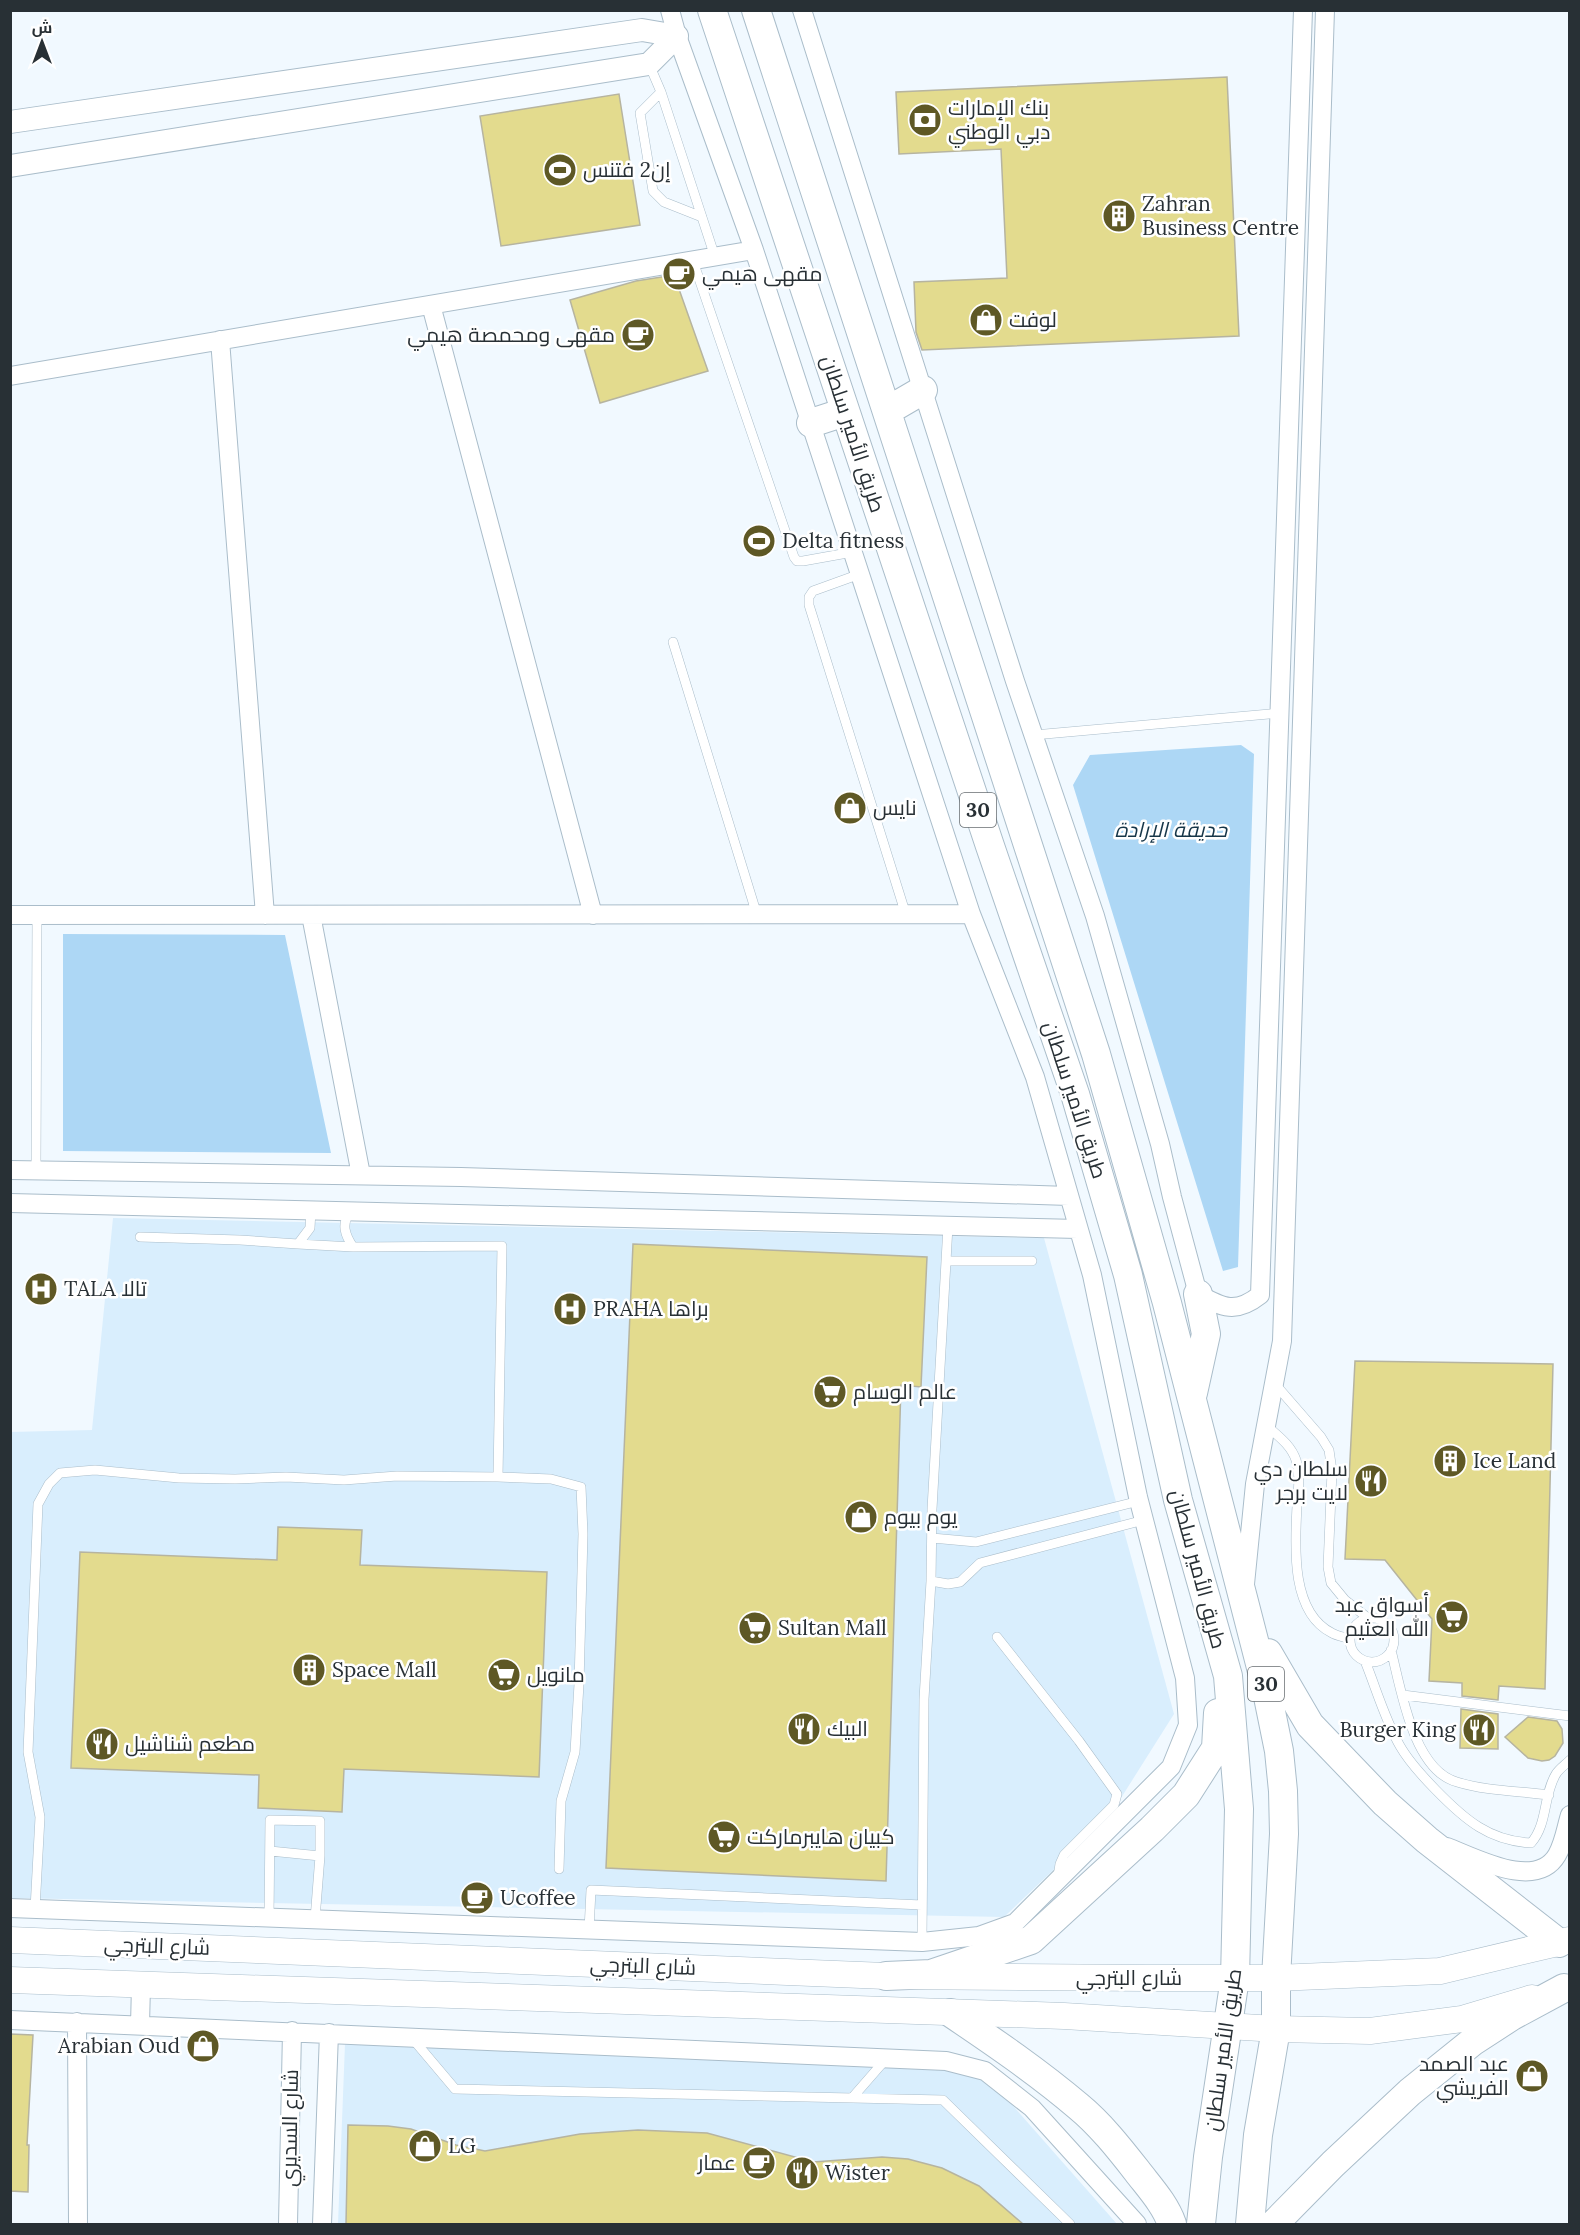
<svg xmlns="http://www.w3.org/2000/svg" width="1580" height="2235" font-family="Lora,Cairo,serif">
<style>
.built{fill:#d9eefd}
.green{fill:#add7f5}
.building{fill:#e3db8e;stroke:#b6b4a0;stroke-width:1.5}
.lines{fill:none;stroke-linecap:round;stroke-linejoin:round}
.service-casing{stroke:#aabdca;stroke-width:10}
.minor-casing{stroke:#aabdca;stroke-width:20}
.tertiary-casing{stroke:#aabdca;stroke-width:24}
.secondary-casing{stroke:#aabdca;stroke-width:27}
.primary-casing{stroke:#aabdca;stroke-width:30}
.service{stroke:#fff;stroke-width:9}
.minor{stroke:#fff;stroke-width:18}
.tertiary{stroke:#fff;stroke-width:22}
.secondary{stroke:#fff;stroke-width:26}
.primary{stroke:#fff;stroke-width:28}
.labels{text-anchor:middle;stroke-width:5;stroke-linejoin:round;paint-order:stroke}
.shield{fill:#fff;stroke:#686e72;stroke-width:1.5}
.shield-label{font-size:20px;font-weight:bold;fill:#283035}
.poi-label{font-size:21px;fill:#283035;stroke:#fff;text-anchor:start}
.street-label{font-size:21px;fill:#283035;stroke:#fff}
.park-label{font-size:21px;font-style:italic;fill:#163649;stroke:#fff}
</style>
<rect width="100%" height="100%" fill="#f1f9ff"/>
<path class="built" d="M113,1218L1044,1238L1174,1714L1109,1817L1004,1917L11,1898L10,1432L92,1430Z
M345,2044L956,2067L993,2083L1117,2224H338Z"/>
<path class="green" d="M1241,745L1254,754L1238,1267L1223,1271L1073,785L1090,755Z
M63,934L285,935L331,1153L63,1151Z"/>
<path class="building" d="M1227,77L1239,336L922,350L916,332L914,282L1007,278L1001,149L899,154L896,92Z
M619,94L640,225L501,246L480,116Z
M674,275L708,371L600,403L570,300L636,281Z
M633,1244L927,1257L921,1387L901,1385L886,1881L606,1868Z
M1355,1361L1553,1364L1545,1689L1499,1686L1498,1700L1462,1696V1683L1429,1681L1432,1619L1385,1560L1345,1559Z
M278,1527L362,1530L360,1565L547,1572L539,1777L344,1769L342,1812L258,1808L259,1775L71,1768L80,1552L277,1560Z
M1461,1709L1498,1714V1749L1460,1748Z
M1528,1717L1557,1721L1562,1729L1563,1743L1555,1756L1549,1760L1542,1761L1528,1758L1505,1737Z
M10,2034L33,2035L27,2145H29L28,2192L10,2191Z
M348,2125L388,2126L411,2129L456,2145L485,2151L580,2134L638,2130L707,2133L813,2162L882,2157L908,2159L942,2168L979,2186L1023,2224H346Z"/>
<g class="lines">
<g class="service-casing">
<path id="service" d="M649,64L661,92L715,257
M661,92L640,113L653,191L664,202L702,217
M693,261L794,557L797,561H803L853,552
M860,574L813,591L809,597V605L906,915
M673,642L757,915
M1034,735L1281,713
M36,1171L37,915
M311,1210L310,1228L298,1244L353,1247C345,1235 341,1224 350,1212
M140,1237L240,1240L298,1244
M947,1261H1032
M1275,1384L1321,1437L1329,1450L1332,1471L1328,1567L1331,1583L1345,1600L1368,1618
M1267,1426C1278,1436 1291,1445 1296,1460C1301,1475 1298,1491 1297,1506C1295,1545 1290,1612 1332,1633C1337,1636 1344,1637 1350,1639
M498,1477L551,1479L581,1487L583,1534L579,1684L575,1752L561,1801L559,1869
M932,1538L976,1542L1139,1501
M931,1581L948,1584L960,1582L980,1563L1144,1520
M1350 1640a22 22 0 1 1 44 0a22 22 0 1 1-44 0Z
M997,1637L1079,1741L1117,1794L1114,1805L1064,1855L1060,1864L1058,1877
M1391,1650C1401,1689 1413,1770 1457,1782C1486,1791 1519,1791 1549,1795
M1365,1661C1376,1688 1385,1720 1400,1746C1413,1769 1456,1813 1479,1827C1495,1837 1513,1842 1531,1843C1548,1824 1543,1795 1556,1774C1559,1769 1565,1765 1570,1760
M1403,1695L1570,1716
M270,1851L320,1856
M35,1909L40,1817L28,1752L38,1504L49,1484L60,1473L95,1470L179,1478L235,1479L286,1477L344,1480L397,1476L498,1477L502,1246L353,1247
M269,1918L270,1820L320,1821V1856L315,1919
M589,1930L591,1890L922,1905
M922,1942L924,1699L931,1581L932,1509L948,1226
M412,2038L455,2089L943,2100L1070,2224
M852,2098L886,2059"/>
</g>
<g class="minor-casing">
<path id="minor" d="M802,10L1015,681L1095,916L1160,1144L1172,1197L1198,1294C1223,1308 1236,1314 1260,1295L1303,10
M431,305L593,915
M220,340L265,915
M10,376L754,250
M10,915L971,914
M311,915L361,1175
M10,1170L461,1177L1069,1196
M10,1203L1078,1229
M1245,1584L1255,1484L1282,1341L1325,10
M1447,1847C1476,1858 1536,1891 1557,1855C1564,1843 1566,1828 1570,1815
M10,1908L922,1942L979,1936L1015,1923L1171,1767L1188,1725L1185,1678L1138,1497L1092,1275L1035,1077L971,914L754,250L677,36L670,10
M10,2020L946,2061L985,2071L1032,2108L1137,2224
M77,2022L78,2224
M140,2025L141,1985
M288,2224L292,2031
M322,2224L329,2033"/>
</g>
<g class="tertiary-casing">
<path id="tertiary" d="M10,122L642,30L677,36
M10,166L649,64L677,36"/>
</g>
<g class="secondary-casing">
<path id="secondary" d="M10,1940L886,1976L1145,1978H1276L1440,1971L1570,1940
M10,1980L1064,2016L1276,2029L1370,2031L1462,2019L1532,1998"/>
</g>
<g class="primary-casing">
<path id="primary" d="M712,10L990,846L1075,1094L1128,1275L1178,1500L1228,1676L1239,1809L1235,1978L1208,2157L1201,2224
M756,10L1096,1054L1167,1303L1266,1687L1279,1751L1283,1791L1284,1834L1276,1978V2029L1258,2135L1250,2224
M887,411L923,390
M811,423L845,412
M1193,1393L1206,1334L1198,1294
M1268,1653L1310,1725L1385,1803L1427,1840L1559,1943
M886,1976L931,1974L1031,1940L1152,1829L1186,1795L1216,1748L1218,1713
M951,2013C994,2042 1038,2072 1078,2106C1100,2124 1119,2148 1137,2171C1150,2188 1165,2204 1172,2224
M1274,2224L1333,2164L1410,2092L1472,2042L1512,2016L1564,1988"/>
</g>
<use href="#service" class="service"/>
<use href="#minor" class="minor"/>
<use href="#tertiary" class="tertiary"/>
<use href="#secondary" class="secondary"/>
<use href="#primary" class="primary"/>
</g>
<defs>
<g id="bank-disc" transform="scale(1.725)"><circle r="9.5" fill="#5e5825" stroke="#fff"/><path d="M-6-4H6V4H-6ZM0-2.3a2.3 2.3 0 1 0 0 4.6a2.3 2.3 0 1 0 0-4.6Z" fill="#fff"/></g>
<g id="stadium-disc" transform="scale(1.725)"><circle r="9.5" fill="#5e5825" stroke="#fff"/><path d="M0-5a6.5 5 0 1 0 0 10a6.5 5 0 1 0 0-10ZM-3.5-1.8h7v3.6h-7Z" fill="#fff"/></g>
<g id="building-disc" transform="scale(1.725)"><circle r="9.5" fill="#5e5825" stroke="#fff"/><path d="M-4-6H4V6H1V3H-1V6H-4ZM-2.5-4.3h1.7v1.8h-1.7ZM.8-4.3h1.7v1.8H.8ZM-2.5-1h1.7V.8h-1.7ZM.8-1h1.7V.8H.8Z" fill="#fff"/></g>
<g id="cafe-disc" transform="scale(1.725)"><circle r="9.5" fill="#5e5825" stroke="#fff"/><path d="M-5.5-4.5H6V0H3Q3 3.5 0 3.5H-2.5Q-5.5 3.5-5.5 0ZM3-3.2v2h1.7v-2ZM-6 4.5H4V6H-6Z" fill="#fff"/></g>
<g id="shop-disc" transform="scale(1.725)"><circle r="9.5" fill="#5e5825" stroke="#fff"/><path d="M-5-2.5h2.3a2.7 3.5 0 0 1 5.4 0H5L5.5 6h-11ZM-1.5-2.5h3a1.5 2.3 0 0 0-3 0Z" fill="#fff"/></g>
<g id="hospital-disc" transform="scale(1.725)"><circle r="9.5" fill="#5e5825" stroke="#fff"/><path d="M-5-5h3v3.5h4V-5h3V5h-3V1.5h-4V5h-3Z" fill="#fff"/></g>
<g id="supermarket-disc" transform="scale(1.725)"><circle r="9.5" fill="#5e5825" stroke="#fff"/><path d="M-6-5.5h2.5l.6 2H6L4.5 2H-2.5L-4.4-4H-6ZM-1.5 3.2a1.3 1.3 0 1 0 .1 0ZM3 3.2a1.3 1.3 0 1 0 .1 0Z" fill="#fff"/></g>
<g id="restaurant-disc" transform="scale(1.725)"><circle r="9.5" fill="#5e5825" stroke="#fff"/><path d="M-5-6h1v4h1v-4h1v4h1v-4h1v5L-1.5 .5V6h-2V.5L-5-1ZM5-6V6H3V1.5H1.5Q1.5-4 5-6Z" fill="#fff"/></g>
</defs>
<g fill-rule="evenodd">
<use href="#bank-disc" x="925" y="120"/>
<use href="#stadium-disc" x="560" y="170"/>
<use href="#building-disc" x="1119" y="216"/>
<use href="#cafe-disc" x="679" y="274"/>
<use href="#shop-disc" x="986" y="320"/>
<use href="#cafe-disc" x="638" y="335"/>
<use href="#stadium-disc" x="759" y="541"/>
<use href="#shop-disc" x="850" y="808"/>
<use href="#hospital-disc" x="41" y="1289"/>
<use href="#hospital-disc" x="570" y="1309"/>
<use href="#supermarket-disc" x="830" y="1392"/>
<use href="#building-disc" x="1450" y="1461"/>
<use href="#restaurant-disc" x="1371" y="1481"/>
<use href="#shop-disc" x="861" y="1517"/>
<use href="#supermarket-disc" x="1452" y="1617"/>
<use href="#supermarket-disc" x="755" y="1628"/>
<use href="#building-disc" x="309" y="1670"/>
<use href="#supermarket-disc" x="504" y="1675"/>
<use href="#restaurant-disc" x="804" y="1729"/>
<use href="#restaurant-disc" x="1479" y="1730"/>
<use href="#restaurant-disc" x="102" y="1744"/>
<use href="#supermarket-disc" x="724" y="1837"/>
<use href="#cafe-disc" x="477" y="1898"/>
<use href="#shop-disc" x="203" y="2046"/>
<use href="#shop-disc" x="1532" y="2076"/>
<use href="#shop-disc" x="425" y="2146"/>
<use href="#cafe-disc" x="759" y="2163"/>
<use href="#restaurant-disc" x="802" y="2173"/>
</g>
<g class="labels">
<g class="shield">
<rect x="960" y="793" width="36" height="34" rx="4.5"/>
<rect x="1248" y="1667" width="36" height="34" rx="4.5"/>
</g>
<g class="shield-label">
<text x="978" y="817">30</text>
<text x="1266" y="1691">30</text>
</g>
<g class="poi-label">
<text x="948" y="115">بنك الإمارات<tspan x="948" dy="24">دبي الوطني</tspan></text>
<text x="583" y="177">إن2 فتنس</text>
<text x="1142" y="211">Zahran<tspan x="1142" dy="24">Business Centre</tspan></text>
<text x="702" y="281">مقهى هيمي</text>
<text x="1009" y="327">لوفت</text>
<text x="615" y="342" text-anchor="end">مقهى ومحمصة هيمي</text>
<text x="782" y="548">Delta fitness</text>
<text x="873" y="815">نايس</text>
<text x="64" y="1296">TALA تالا</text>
<text x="593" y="1316">PRAHA براها</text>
<text x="853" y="1399">عالم الوسام</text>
<text x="1473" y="1468">Ice Land</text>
<text x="1348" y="1476" text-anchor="end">سلطان دي<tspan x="1348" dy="24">لايت برجر</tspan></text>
<text x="884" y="1524">يوم بيوم</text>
<text x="1429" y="1612" text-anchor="end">أسواق عبد<tspan x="1429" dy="24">الله العثيم</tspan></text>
<text x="778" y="1635">Sultan Mall</text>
<text x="332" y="1677">Space Mall</text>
<text x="527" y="1682">مانويل</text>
<text x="827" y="1736">البيك</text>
<text x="1456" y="1737" text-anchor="end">Burger King</text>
<text x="125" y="1751">مطعم شناشيل</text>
<text x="747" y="1844">كبيان هايبرماركت</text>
<text x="500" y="1905">Ucoffee</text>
<text x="180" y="2053" text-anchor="end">Arabian Oud</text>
<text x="1509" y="2071" text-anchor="end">عبد الصمد<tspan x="1509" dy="24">الفريشي</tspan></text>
<text x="448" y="2153">LG</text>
<text x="736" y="2170" text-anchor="end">عمار</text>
<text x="825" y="2180">Wister</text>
</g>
<g class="street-label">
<text transform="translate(853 434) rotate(72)" y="7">طريق الأمير سلطان</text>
<text transform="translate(1075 1100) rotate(72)" y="7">طريق الأمير سلطان</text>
<text transform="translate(1198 1569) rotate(75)" y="7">طريق الأمير سلطان</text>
<text transform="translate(157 1946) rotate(2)" y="7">شارع البترجي</text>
<text transform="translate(643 1966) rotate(2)" y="7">شارع البترجي</text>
<text x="1129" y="1985">شارع البترجي</text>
<text transform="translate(1223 2050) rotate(-82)" y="7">طريق الأمير سلطان</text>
<text transform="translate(290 2128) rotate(-89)" y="7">شارع السديري</text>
</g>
<g class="park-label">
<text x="1171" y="837">حديقة الإرادة</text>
</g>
</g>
<rect width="1580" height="2235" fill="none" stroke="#283035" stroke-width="24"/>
<g transform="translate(42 42)" stroke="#ffffff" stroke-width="4.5" paint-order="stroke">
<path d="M0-4.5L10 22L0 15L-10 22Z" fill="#283035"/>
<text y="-9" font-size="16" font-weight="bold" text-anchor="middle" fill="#283035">ش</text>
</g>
</svg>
